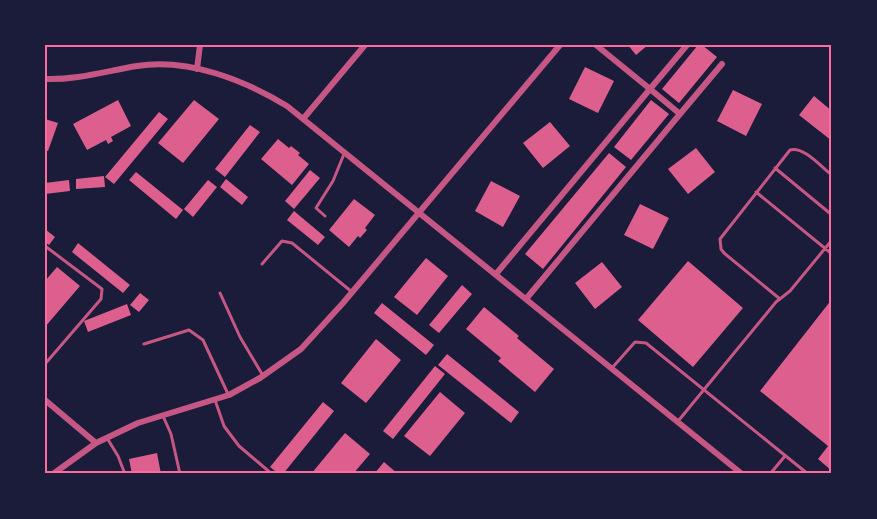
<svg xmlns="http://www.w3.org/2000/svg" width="877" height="519" font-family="'Work Sans',sans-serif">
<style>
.building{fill:#dd5f8e}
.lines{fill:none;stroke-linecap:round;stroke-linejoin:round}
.service{stroke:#c65784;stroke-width:3}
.minor{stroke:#c65784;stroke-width:6}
.neatline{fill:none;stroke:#ff6b9d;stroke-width:2}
</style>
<rect width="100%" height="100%" fill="#1b1b3a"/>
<path class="building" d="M628,45H648L636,55Z
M698,45H702L717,57L679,103L662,89Z
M585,67L614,81L598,113L569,99Z
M733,90L762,104L746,136L717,121Z
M814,96L832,111V141L799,115Z
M118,100L131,126L111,137L113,141L108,144L106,140L87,150L73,124Z
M194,100L219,119L183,163L158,143Z
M651,100L669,114L631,160L614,147Z
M159,112L168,119L114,184L105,177Z
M45,119L58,123L48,151L45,150Z
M550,122L570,146L543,168L523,143Z
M250,125L260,132L225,177L215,169Z
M278,139L289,148L291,146L300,153L298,155L309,164L292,185L261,159Z
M696,148L715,172L688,194L668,169Z
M609,153L626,167L543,269L525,254Z
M310,170L320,178L294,209L285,201Z
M136,172L183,210L176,219L129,180Z
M104,176L105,187L76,189V179Z
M226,179L248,197L242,205L220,187Z
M69,180L70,191L45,194V183Z
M208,180L217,187L193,217L184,209Z
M491,181L520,196L503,227L475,211Z
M354,199L375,215L365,228L367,230L360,238L358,236L349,247L329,230Z
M640,204L669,218L653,249L624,235Z
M294,211L325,237L318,245L287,220Z
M45,229L55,237L49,245L45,242Z
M78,243L130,285L123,293L72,252Z
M426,258L448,276L417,315L394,297Z
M688,261L743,308L693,367L638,320Z
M602,262L622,287L595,309L575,283Z
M57,267L80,286L45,327V281Z
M462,285L472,294L439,333L429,325Z
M140,293L149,300L139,312L130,305Z
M832,299V471L818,459L828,446L760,391Z
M382,303L434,345L426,355L374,313Z
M127,304L131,315L88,332L84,321Z
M484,307L519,336L517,338L554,369L535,392L498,361L501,358L466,329Z
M376,339L401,360L366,403L341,383Z
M447,354L519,412L511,423L438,365Z
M435,366L445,374L393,439L383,431Z
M440,392L465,413L430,456L404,436Z
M323,402L334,411L283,474H279L270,467Z
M345,433L370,454L353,474H311Z
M157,453L161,474H132L129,459Z
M384,462L398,474H374Z"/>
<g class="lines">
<path class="service" d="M775,168L832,215
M756,192L832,254
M325,216L316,208L333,181L344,154
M45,246L102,289L101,299L45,364
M262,264L282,241L292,243L352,292
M220,293L240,337L262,374
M780,299L724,253L721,249L720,239L790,150C804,146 821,167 832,175
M144,344L189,330L203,340L228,394
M612,368L635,342L646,343L808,474
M215,400L224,426L239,446L272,474
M163,416L171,434L180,474
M679,420L776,302L790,291L832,240
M107,438L118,456L125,474
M770,474L785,456"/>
<path class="minor" d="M596,45L650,89L687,45
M197,69L200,45
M45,79C77,80 106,71 137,66C189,58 244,80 287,106L742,474
M303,119L365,45
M496,274L650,89L680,114L722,64
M526,299L680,114
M45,400L96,443
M53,474L96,443L138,423L229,395L260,378L301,349L343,303L560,45"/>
</g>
<rect width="877" height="519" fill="none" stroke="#1b1b3a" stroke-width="93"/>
<rect x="46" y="46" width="784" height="426" class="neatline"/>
</svg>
